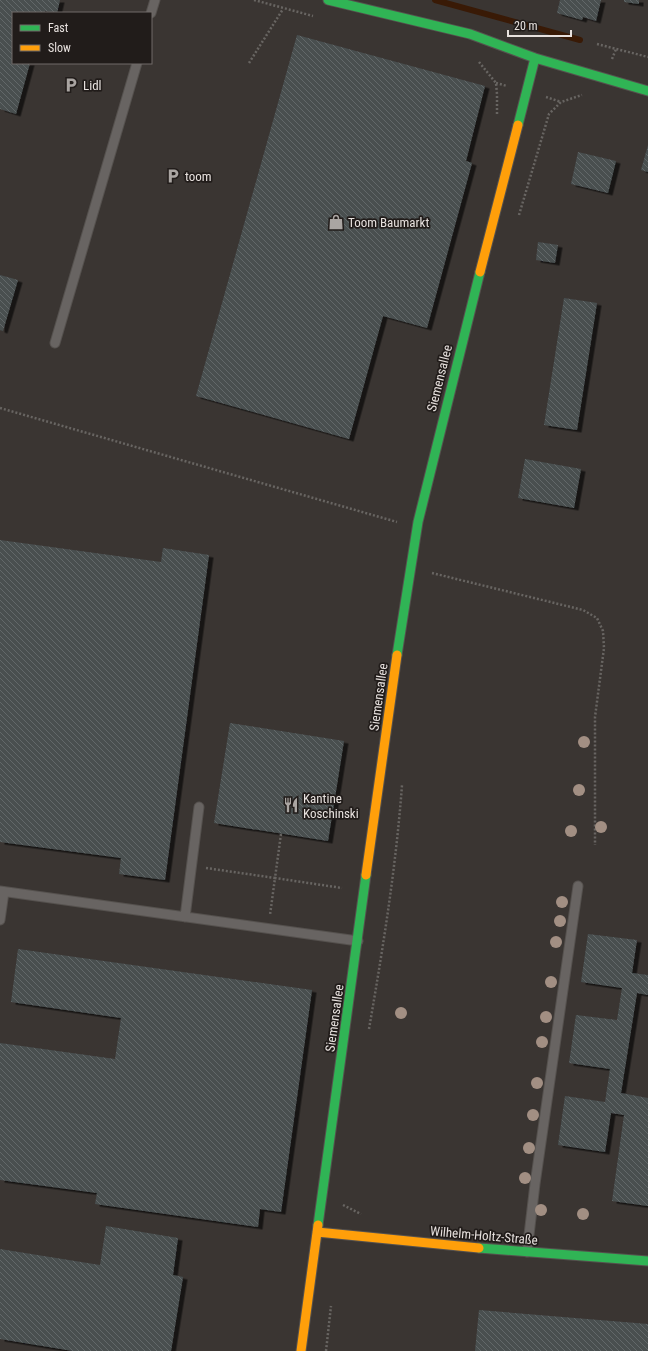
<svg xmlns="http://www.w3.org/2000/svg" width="648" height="1351" font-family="'Roboto Condensed',sans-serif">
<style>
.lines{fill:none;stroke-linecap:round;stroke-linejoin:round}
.stream{stroke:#391a06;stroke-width:6}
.building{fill:url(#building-back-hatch);filter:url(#shadow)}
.lane-casing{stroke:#55514e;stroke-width:11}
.fast-casing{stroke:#55514e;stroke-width:11}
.slow-casing{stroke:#55514e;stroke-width:11}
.path{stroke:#686562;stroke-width:2.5;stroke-dasharray:2 2;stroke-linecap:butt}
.lane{stroke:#686462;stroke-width:9}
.fast{stroke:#30b455;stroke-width:9}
.slow{stroke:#ff9f0a;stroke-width:9}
.tree{fill:#a28f83}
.labels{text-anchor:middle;stroke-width:3.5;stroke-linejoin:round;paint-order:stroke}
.poi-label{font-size:13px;fill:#e7e1de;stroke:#211c1a;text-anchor:start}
.street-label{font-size:13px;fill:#e7e1de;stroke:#211c1a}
</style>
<defs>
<pattern id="building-back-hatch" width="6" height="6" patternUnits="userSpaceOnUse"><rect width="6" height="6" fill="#484f50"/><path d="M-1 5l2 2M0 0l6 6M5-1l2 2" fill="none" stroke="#626869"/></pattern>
<filter id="shadow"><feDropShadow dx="4.5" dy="2.5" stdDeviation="0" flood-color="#0009"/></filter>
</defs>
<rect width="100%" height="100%" fill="#3a3532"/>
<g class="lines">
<path class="stream" d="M435,0L580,40"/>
</g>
<path class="building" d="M0,0H60L57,13L45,11V13H13V63H30L16,114L0,109Z
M560,0H601L596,21L583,17L582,20L557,13Z
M624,0H639V4L624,2Z
M297,35L485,86L466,161L472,163L427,328L383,316L349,439L196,396Z
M648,145V172L641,170Z
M578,152L616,161L608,193L571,184Z
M538,242L558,245L555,263L536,260Z
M0,275L18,280L3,331L0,330Z
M564,298L597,303L577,430L544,425Z
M525,459L581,469L574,508L518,498Z
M0,540L161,562L163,548L209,555L165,880L119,874L121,858L0,842Z
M230,723L344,741L328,841L214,823Z
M588,934L637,940L632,973L648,975V995L637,993L621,1093L648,1098V1206L612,1201L624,1115L611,1113L605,1152L558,1145L565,1096L605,1102L610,1069L569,1063L576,1015L617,1020L622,988L581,982Z
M18,949L312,990L281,1212L260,1209L258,1227L95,1204L97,1193L0,1180V1043L115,1059L121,1018L11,1002Z
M106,1226L178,1238L173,1275L183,1277L171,1351H73L0,1339V1249L100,1265Z
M479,1310L648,1324V1351H475Z"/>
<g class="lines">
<g class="lane-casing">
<path id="lane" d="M151,13L155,0
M55,343L137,63
M0,891L358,941
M185,917L199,807
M0,920L4,892
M527,1252L535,1184L578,886"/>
</g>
<g class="fast-casing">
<path id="fast" d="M328,0L470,34L535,58L648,91
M518,125L535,58
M397,655L418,522L480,272
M318,1225L366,875
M479,1248L648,1261"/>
</g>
<g class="slow-casing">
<path id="slow" d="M480,272L518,125
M366,875L397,655
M317,1232L479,1248
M301,1351L318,1225"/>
</g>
<path class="path" d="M254,0L313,16
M597,44L648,57
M612,59L616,49
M479,62L496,83L497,94V115
M249,63L283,9
M496,83L507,86
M546,97L561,102
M519,215L549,114L561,102L582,95
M0,408L397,522
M432,573L583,610L597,618L603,631L604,648L595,717V845
M281,834L275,878L342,888
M206,868L275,878L270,915
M369,1029C383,948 396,867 402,785
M343,1205L361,1214
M326,1351L331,1306"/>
<use href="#lane" class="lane"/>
<use href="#fast" class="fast"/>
<use href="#slow" class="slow"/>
</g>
<g class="tree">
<circle cx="584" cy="742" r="6"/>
<circle cx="579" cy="790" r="6"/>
<circle cx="601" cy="827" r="6"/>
<circle cx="571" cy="831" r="6"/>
<circle cx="562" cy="902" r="6"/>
<circle cx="560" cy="921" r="6"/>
<circle cx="556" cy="942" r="6"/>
<circle cx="551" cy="982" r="6"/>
<circle cx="401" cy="1013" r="6"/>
<circle cx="546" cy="1017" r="6"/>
<circle cx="542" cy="1042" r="6"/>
<circle cx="537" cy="1083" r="6"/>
<circle cx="533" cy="1115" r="6"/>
<circle cx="529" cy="1148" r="6"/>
<circle cx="525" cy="1178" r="6"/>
<circle cx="541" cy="1210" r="6"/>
<circle cx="583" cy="1214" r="6"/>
</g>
<defs>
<g id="parking-bare" transform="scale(1.2)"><path d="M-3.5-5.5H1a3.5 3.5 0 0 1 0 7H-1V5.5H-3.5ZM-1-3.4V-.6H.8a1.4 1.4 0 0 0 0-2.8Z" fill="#aaa5a2" stroke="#211c1a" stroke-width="2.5" paint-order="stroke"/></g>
<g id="shop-bare" transform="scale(1.2)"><path d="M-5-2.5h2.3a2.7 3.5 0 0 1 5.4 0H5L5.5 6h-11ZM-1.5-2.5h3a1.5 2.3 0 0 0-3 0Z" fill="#aaa5a2" stroke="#211c1a" stroke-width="2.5" paint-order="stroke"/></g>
<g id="restaurant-bare" transform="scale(1.2)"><path d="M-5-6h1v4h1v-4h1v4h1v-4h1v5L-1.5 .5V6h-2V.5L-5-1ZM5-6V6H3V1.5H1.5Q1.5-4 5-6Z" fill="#aaa5a2" stroke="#211c1a" stroke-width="2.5" paint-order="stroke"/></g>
</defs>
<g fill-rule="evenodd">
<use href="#parking-bare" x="71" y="85"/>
<use href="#parking-bare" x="173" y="176"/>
<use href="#shop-bare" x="336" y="222"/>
<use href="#restaurant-bare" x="291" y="805"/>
</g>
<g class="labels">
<g class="poi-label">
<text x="83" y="90">Lidl</text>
<text x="185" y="181">toom</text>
<text x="348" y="227">Toom Baumarkt</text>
<text x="303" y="803">Kantine<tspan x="303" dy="15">Koschinski</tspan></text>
</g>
<g class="street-label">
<text transform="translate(439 378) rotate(-76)" y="5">Siemensallee</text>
<text transform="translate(378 697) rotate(-82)" y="5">Siemensallee</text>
<text transform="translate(334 1018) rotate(-82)" y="5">Siemensallee</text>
<text transform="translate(484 1235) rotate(5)" y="5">Wilhelm-Holtz-Straße</text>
</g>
</g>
<rect x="12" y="12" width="140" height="52" fill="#211c1a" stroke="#706b68"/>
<rect x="20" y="25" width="20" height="6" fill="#30b455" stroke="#706b68"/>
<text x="48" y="32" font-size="12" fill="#e7e1de">Fast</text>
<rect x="20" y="45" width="20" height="6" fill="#ff9f0a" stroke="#706b68"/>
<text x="48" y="52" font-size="12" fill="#e7e1de">Slow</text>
<path d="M508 30v6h63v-6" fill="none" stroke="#e7e1de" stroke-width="2"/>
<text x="514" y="30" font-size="12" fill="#e7e1de" stroke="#211c1a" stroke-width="3" paint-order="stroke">20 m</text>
</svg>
